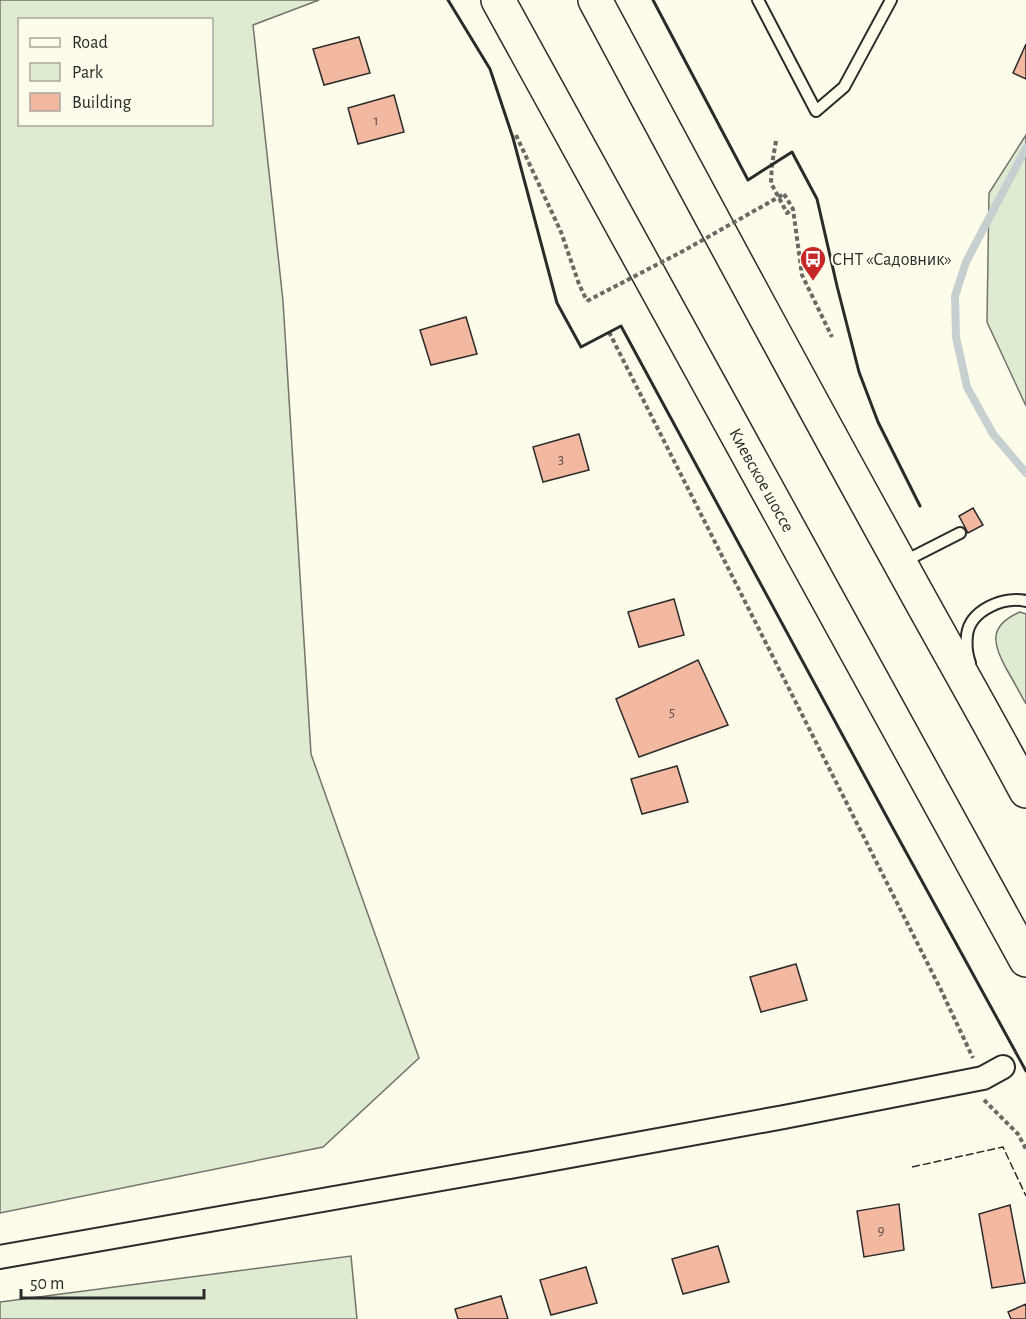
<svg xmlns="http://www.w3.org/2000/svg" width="1026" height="1319" font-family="'Alegreya Sans',sans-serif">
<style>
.green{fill:#deebd1;stroke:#74746e;stroke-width:1.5;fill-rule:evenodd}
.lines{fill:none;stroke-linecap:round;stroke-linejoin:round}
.stream{stroke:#c7d0d0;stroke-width:8}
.building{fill:#f2b8a0;stroke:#2b2b2b;stroke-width:1.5}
.service-casing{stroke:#2b2b2b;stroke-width:14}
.minor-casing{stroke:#2b2b2b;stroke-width:26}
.trunk-casing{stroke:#2b2b2b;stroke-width:36}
.path{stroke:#6a6964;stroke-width:4;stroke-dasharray:4.5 3;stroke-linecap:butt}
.service{stroke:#fdfbea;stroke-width:10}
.minor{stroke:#fdfbea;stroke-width:22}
.trunk{stroke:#fdfbea;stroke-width:33}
.path-bridge{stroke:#6a6964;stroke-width:4;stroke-dasharray:4.5 3;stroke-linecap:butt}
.fence{stroke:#2b2b2b;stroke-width:1.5;stroke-dasharray:8 3;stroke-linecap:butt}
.wall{stroke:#2b2b2b;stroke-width:3}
.labels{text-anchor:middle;stroke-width:4.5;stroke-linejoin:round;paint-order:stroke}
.number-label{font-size:15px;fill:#5d4e48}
.poi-label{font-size:18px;fill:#2b2b2b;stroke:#fdfbea;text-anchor:start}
.street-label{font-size:18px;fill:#2b2b2b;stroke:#fdfbea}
</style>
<rect width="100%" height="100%" fill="#fdfbea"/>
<path class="green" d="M0,0H319L253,25L283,301L311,754L419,1058L323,1147L0,1213ZM20,20H212V124H20Z
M1026,135V406L987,322L989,193Z
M1020,612L1026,614V704C1020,693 1014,682 1007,670C993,645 987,626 1020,612Z
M351,1256L357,1319H0V1302Z"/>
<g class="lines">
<path class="stream" d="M1026,148L966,262L955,296L956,337L967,387L993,434L1026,473"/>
</g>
<path class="building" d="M359,37L370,73L324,85L313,49Z
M1026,44V79L1013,73Z
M394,95L404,132L358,144L348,108Z
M466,317L477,354L431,365L420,330Z
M579,434L589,470L543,482L533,447Z
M973,508L983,525L968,533L959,516Z
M674,599L684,635L639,647L628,612Z
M698,660L728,725L639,757L616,699Z
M677,766L688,802L642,814L631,779Z
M796,964L807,1000L761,1012L750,977Z
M899,1204L904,1250L864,1257L857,1211Z
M1010,1205L1025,1283L992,1288L979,1214Z
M718,1246L729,1282L683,1294L672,1259Z
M586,1267L597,1303L551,1315L540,1280Z
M501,1296L508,1319H458L455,1309Z
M1026,1304V1319H1011L1008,1312Z"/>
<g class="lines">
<g class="service-casing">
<path id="service" d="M758,0L816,111L844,87L891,0
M903,562L960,533
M970,663C967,655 966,644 967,635C970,610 1004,596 1026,601"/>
</g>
<g class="minor-casing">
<path id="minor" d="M0,1257L532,1163L784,1117L983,1078L1003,1067"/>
</g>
<g class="trunk-casing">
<path id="trunk" d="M498,0L1026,960
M595,0C695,187 796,375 899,561C941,638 985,714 1026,791"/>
</g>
<path class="path" d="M516,135L561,232L579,284L587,301
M776,141L772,164L771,183L787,213L793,209
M784,194L793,209L802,275L832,337
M609,332L941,990L973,1058
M984,1100L1018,1134L1026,1149"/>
<use href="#service" class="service"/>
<use href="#minor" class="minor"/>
<use href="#trunk" class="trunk"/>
<path class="path-bridge" d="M587,301L685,250L784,194"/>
<path class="fence" d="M912,1167L1003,1147L1026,1196"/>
<path class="wall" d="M448,0L490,69L513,138L557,303L581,347L621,326L889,821L1026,1071
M653,0L748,180L792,152L817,199L837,286L859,372L878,422L920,506"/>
</g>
<defs>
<g id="bus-pin" transform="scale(1.35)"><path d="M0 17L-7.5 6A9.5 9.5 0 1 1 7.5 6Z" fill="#c62828" stroke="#fdfbea"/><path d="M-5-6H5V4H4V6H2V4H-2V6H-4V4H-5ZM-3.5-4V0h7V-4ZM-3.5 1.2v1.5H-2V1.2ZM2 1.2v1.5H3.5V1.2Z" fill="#fff"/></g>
</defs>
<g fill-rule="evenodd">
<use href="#bus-pin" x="813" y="259"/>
</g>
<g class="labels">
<g class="number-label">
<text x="376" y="125">1</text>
<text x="561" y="464">3</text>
<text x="672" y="717">5</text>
<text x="881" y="1235">9</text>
</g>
<g class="poi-label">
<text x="832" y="265">СНТ «Садовник»</text>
</g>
<g class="street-label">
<text transform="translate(762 480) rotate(61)" y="6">Киевское шоссе</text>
</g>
</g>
<rect x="18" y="18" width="195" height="108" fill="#fdfbea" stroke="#a9a89e" stroke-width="1.5"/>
<rect x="30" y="38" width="30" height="9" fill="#fdfbea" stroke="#a9a89e" stroke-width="1.5"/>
<text x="72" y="48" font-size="18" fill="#2b2b2b">Road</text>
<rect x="30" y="63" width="30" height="18" fill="#deebd1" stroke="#a9a89e" stroke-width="1.5"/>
<text x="72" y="78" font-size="18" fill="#2b2b2b">Park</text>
<rect x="30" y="93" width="30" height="18" fill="#f2b8a0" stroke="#a9a89e" stroke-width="1.5"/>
<text x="72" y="108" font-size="18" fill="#2b2b2b">Building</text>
<path d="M21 1289v9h183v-9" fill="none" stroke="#2b2b2b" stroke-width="3"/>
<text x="30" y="1289" font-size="18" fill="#2b2b2b" stroke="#fdfbea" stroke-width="4.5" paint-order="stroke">50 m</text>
</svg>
